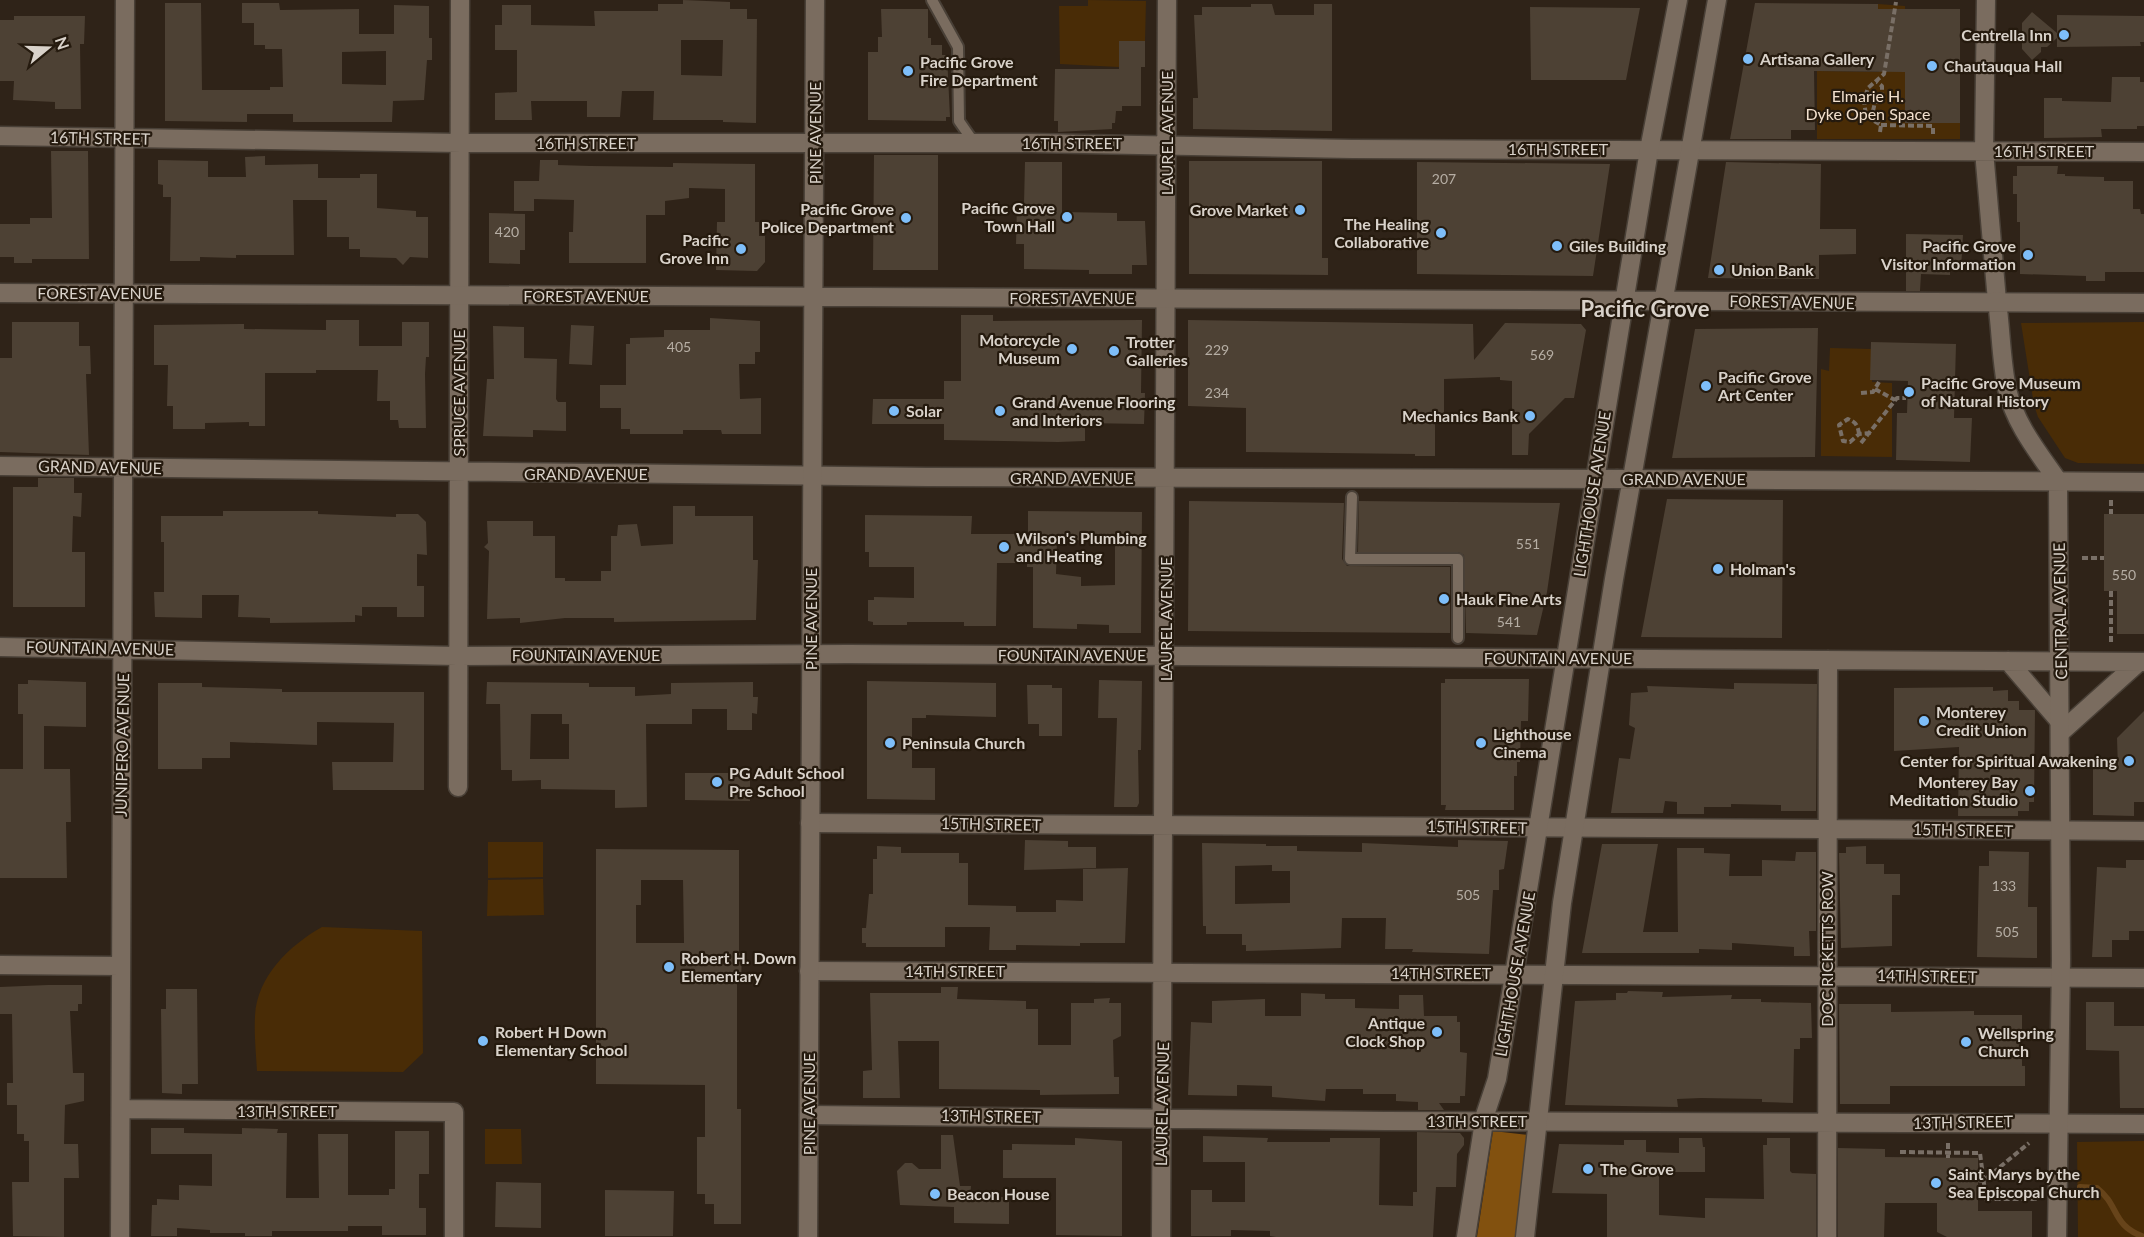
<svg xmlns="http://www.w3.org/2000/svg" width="2144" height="1237" font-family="Lato,sans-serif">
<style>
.green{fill:#492c06}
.forest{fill:#82510f}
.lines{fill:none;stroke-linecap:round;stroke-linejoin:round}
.stream{stroke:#67441a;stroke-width:6}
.building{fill:#4d4134;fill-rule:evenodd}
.lane-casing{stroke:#494037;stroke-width:14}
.street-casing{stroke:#494037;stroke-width:21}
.secondary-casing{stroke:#494037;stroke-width:21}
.path{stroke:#796f66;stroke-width:4;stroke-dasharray:6 3;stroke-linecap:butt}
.lane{stroke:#7a6c5f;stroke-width:10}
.street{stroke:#7a6c5f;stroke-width:18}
.secondary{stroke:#7a6c5f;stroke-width:18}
.poi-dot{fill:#7ebef9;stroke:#251a0e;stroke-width:2}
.labels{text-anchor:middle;stroke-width:4.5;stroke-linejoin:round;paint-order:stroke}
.number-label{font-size:14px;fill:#b6aea4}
.poi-label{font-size:16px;font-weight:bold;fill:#d9d2ca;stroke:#251a0e;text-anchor:start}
.park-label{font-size:16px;fill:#f2e0ce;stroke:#251a0e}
.street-label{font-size:16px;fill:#d9d2ca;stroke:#251a0e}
.district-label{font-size:22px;font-weight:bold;fill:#d9d2ca;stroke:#251a0e}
</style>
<rect width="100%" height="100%" fill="#2f2318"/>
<path class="green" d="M1088,0L1146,1L1145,41H1119V67L1060,64L1059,6H1088Z
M1878,4L1905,6V123H1960V139H1817V71L1879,72Z
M2144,322V464L2078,463L2065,458L2038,417L2034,405L2021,323Z
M1830,348L1872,349V382L1892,383V457L1821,456V369L1829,371Z
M488,842H543V877L488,878Z
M543,879L544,915L487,916L488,880Z
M322,927L422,931L423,1053L403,1072L257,1071C256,1053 254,1034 255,1016C257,976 290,945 322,927Z
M485,1129H521L522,1164H485Z
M2144,1141V1237H2078L2077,1142Z"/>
<path class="forest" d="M1493,1131L1529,1135L1516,1237H1477Z"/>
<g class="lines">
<path class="stream" d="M2080,1187L2097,1188C2120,1206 2111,1225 2144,1237"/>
</g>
<path class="building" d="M683,0L730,2V9H747V19H757L756,123L723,122V120H653L654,91H622L620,117H587V101H531L532,120H495V93L517,92V50H495V25H502V5H531V25L595,26L594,11H658V4H683ZM681,40H723L722,76L681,75Z
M165,3H201L202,90H270V87H283L282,49H265V45H254V23H242V3H279L280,10L359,9V34H394V5L429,6V38H432V60H427L424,100L393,101L392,122H293V114H247V122L165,121ZM386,51V85L342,84V52Z
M1755,3L1878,4V9H1960V123H1905V72L1814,71L1815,130H1791V139H1730Z
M1251,4H1272L1275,15H1314V4H1332V131L1193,129V98H1198L1194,15H1202V7H1251Z
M1530,7L1640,8L1626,80H1531Z
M881,9H928V38H931V45H942V55H947L950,117H946V121L868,120V52H878V37H882Z
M2032,12L2057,33V15L2144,16V42H2140L2141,46L2057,47V38L2047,47H2041V52L2032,60L2022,49V23Z
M14,16H85L84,44H80L81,109H55V102L13,100L14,81H0V20H14Z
M1119,41H1145V67H1141V106H1122V111H1116L1115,123H1112V129L1058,132V121H1054L1055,69H1119Z
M2112,77H2140V82H2144V126H2137V129H2101L2102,137L2044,138V98H2062V101L2111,102Z
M51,151H88L89,259H32V263H14V257H0V224H30V218H52Z
M874,155H938V270H873Z
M265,156V165L318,164V178H360V174H377V208L416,211V217H428V258L410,257L403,265L396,258L360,257V249H349V237H327V200H293L294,255H236V258L200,257V261H170L171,197H163V185L158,184V160L208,161V177H246L245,157Z
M540,160H558V165L590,166L673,167V163L755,164V222H759V236H765V262L757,271L716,270L717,222H725V189L689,188V198L665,201V215H646V263H569V232H573L574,200L534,199V211H514V181H539Z
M1189,161H1322V258H1328V275L1189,274Z
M1025,162H1062V212L1117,213V221H1145L1147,265H1132V274H1089V270L1024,269V244H1016L1017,204H1024Z
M1417,162L1610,164L1593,276L1417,274Z
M1726,162L1821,164L1820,229H1856V254L1819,255V279L1708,278Z
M2017,166H2058L2057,174H2065V176L2104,177V181H2133V209H2140L2141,214H2144V272H2105V281H2086V276L2020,274V222H2017V194H2013V176H2017Z
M489,213L525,214V250H520V264L489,263Z
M1906,234L1963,235L1961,269H1950V275L1921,274L1920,291H1906Z
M961,315H993V321L1142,320L1141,393H1145L1144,424L1085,423V441L1058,442L944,440V424H872L873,399H944V381H961Z
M710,318L760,321V352H755V364H739L740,399L761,398V434H722L721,430H683V434H630V429H621V408H600V385H626V344H630V338L664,337V330H710Z
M326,320H359V346H402V322H429V357H426L425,374L426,428H399L398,420H390V401H377L378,370H316V373H265V426H249V422L205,423V429H173V406H167L168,365H154V325L238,324H244V329L326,330Z
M1188,320L1473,324L1474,360L1505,323L1581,324L1586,330L1574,398H1565L1529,434L1528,455H1512V381L1500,380V377L1444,379V418H1435V456H1415V454L1246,452V408L1188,406Z
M12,322H79V346H90L91,374H86L89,455L0,452V358H12Z
M571,325L594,326L592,365L569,364Z
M493,326L524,327V358L557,359L556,399L558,402H566V431L533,430V437L483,436L487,379H494Z
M1818,328L1815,457L1672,458L1695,329Z
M1871,342L1956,344L1954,418H1972L1970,462L1896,460L1897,413H1907L1908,381L1870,380Z
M38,478H74V493H82L81,517L73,516L72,552H85V607H13V487H38Z
M1667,499L1783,500L1782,638L1641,637Z
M1189,501L1344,503L1342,559L1347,566L1450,567V633L1188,631Z
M1359,501L1560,503L1547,592L1537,635L1466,633L1464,555L1458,552H1358Z
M673,506H695V516H753V560H758L756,620L614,622V618H565L520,623V618L487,619L489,551L484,547L488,543L487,521H533V536H555V578H565V581H601V571H611V536H617L618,525L637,524L641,546L673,544Z
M223,511H318V514L396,517V514H418L426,522L427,555L417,554V586H424V617H397V607H362V616L355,615V622L270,623V618L238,617L239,595H202V618L155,617L154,592H164V542H161V516H223Z
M1028,511L1142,512L1141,633H1109V625L1077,624V629L1033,628V567H1027V563H997L996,626H964V622H907V625H873V622L868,621V600H874V597L914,598V567H869V552H865V515L972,516L971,534H1028ZM1057,540L1115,541V585L1081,586V577L1056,574Z
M2104,514H2144V634H2117V591H2104Z
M1445,679H1529L1528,721H1521L1520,762H1517V776H1514V810H1445L1446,805H1441V683H1445Z
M28,680L86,682V727L44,726V769H70L71,822H66L67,878H0V769H23V714H18V684H28Z
M1099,680L1142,681L1141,750H1138L1139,803L1137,807H1114L1117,718H1098Z
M867,681L996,683V717L926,715V718H912V768H935V800L867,799Z
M487,682L589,683V687H635V696L671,694V683L753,682V697H758L757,714L752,713V730H727V709H692V724H646L647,807L615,808V790L541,789V780L512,781V770H501L500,704H486ZM531,714H562V724H569V759H530Z
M158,683H202V687L282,689V692H424V790H333L332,762H393L394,723L317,722V745L230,742V758H202V769H158Z
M1734,683L1817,684L1816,811H1781V805L1731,804V807H1704V814H1677V802L1665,801L1663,813H1611L1619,758L1630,759L1635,728L1629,725L1631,693L1648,692L1647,686L1734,689Z
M1027,685H1052V688H1062V736H1039V724H1028Z
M1993,687V691L2008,690V701H2019V710H2035L2034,802H2029V811H2018V816H1958L1959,747L1894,751V688Z
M2144,711V802H2134V816L2093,815V769H2118L2117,738Z
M685,773H750V801L685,800Z
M1025,840L1068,841V847H1096V868L1024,870Z
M1458,840L1508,841L1504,869L1499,870V890H1493L1489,954L1412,952L1413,949H1385L1386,918H1342L1341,948L1246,951V945H1242V934H1206V926H1203L1202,843L1266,844V846H1297V851L1362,852V843L1458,847ZM1272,865V871H1290V903L1235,904V866Z
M1602,844H1658L1643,932H1678L1677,848H1704V853L1730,854L1729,876H1762V860L1795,861L1796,852H1816V931H1809L1810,956H1794V947L1732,943V950L1699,949V953H1582Z
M877,846L901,847V853H959V863H968V905L1016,906V912H1056V900L1083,901V869L1128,868L1125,943H1080V946L1016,945V950H989L990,927H945V947H866V943H862V928H866L869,894H873V859H877Z
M1866,846V864H1884V874H1900V895H1892V946L1841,948L1839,853H1846V847Z
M596,849L739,850V953H742L741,982H737V1109H741V1224H714V1204H705V1194H697V1137H705V1085L596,1084ZM641,880H683L684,943H636V905H641Z
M1989,851L2029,852L2028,907H2037V958L1977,957L1979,866H1989Z
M2126,860H2144V931H2129V940H2112V957H2092L2097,867L2126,868Z
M48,985H82V1004H78V1011H70L73,1073H84V1101L65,1105L64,1144H78L79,1178H64V1237L13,1236L12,1182H29V1141H24V1134H17V1105H7V1083H13L12,1014H0V987Z
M941,987H958L957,999L1026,1001V1009H1038V1045H1071V1003H1094V999L1110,998L1109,1003H1121V1036L1113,1040L1114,1077H1119V1094L1040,1095V1090L939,1089V1041H898L900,1098H863V1071L872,1070L870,993H941Z
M166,989H197L198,1084H182V1094L162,1093L161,1009H166Z
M1628,991L1663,992L1662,997L1732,995L1731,999H1761V1002L1811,1003L1812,1038H1800V1049H1794L1793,1103L1762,1102V1099L1701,1098L1677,1099L1678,1107L1565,1105L1575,1001L1616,1000V993H1627Z
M1301,993L1325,994V999H1355V1008L1399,1009V995H1423L1424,1016H1457V1022H1460V1052L1467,1053L1465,1096H1460V1103H1439L1444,1110H1418V1102L1396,1101V1094H1363V1089H1326L1325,1101L1272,1097V1086L1237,1085V1096L1188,1095L1191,1022L1212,1023V1001L1265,999V1016H1301Z
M2086,1002H2114V1026H2144V1108H2120L2119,1051L2086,1050Z
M1839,1004H1891V1012L1974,1011V1015H2022V1066H2025V1086H1890V1104H1840Z
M151,1128H184V1133L242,1134V1128L278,1129L277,1133H287L286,1198H319L318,1134H348V1195H389V1189H395V1131H429V1174H419V1208H426V1235H382V1226H348V1231H272V1236H245V1233H210V1230L177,1228V1236H151L152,1205H157V1199L179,1200V1185L212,1186V1154H151Z
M1417,1132L1460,1133L1464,1138V1145L1457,1154L1456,1187H1436L1433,1237H1276L1270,1236V1231L1231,1230V1236H1191V1190H1212V1202H1245V1162H1203V1136L1268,1138L1267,1142H1330V1138H1380L1379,1205L1413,1206V1192H1417Z
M941,1135H953L960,1186H971L970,1197H1009V1224L954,1223V1207L900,1205L897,1171L905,1163H912L919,1169H941Z
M1075,1138L1122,1141V1236L1056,1235V1178H1003V1150H1012V1144L1075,1145Z
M1679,1138H1702L1703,1147H1705V1172H1659V1215L1705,1218V1198L1764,1199L1763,1145H1767V1138H1790V1171L1792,1173L1816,1174V1237H1607V1194L1552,1193L1559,1144L1624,1145V1140H1646V1152L1679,1153Z
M1838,1148L1885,1149V1157L1978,1158V1211H2032V1237H1947L1937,1232V1203H1885L1884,1237H1838Z
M496,1182L541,1183V1228L495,1227Z
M605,1190L674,1191L673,1236H605Z"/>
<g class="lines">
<g class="lane-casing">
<path id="lane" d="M932,0L958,47L959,121L975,144
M1352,497L1350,559H1458V638"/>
</g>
<g class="street-casing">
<path id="street" d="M1986,0L1984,151L1997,301
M0,136L461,143H1031L1352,149L2144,152
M0,466L927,477L1617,479
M0,647L457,656L848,654L2144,662
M2008,661L2061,723
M2061,732L2139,662
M458,787L460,0
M810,823L2144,831
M0,965L120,966
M809,971L2144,978
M121,1109L454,1112V1237
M809,1115L1384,1121L2144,1124
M120,1237L125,0
M1161,1237L1167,0
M1827,1237L1828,660"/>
</g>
<g class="secondary-casing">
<path id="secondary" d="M0,293L2144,303
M1997,301C2001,330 2001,360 2007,389C2015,424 2038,452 2058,481L2061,960L2057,1237
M1617,479L2144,482
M808,1237L815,0
M1466,1237L1485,1115L1497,1079L1649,150L1678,0
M1525,1237L1562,903L1614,579L1717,0"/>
</g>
<path class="path" d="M1851,97L1865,98
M1871,120L1875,102L1882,100V86L1877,82
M1881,125L1933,126V135
M1880,132L1881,125L1866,116L1864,100L1868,88L1884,74L1896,2
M1875,389L1895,400
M1861,393L1873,392L1879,382
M1859,434C1858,426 1856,422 1848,419L1839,425L1843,441L1850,442L1859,434L1871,433
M1861,443L1897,398H1906
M2111,500V514
M2082,558H2104
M2111,591V642
M1900,1152L1980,1153L1986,1199H2038
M1948,1158V1141
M1978,1180L1983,1181L2029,1143"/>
<use href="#lane" class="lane"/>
<use href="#street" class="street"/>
<use href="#secondary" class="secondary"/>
</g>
<g class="poi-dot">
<circle cx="2064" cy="35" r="6"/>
<circle cx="1748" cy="59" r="6"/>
<circle cx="1932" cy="66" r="6"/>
<circle cx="908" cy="71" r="6"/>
<circle cx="1300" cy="210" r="6"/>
<circle cx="1067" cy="217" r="6"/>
<circle cx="906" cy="218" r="6"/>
<circle cx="1441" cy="233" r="6"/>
<circle cx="1557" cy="246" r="6"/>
<circle cx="741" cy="249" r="6"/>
<circle cx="2028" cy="255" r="6"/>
<circle cx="1719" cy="270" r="6"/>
<circle cx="1072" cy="349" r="6"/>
<circle cx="1114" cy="351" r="6"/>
<circle cx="1706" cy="386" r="6"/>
<circle cx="1909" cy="392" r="6"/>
<circle cx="894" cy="411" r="6"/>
<circle cx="1000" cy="411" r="6"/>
<circle cx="1530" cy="416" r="6"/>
<circle cx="1004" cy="547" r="6"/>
<circle cx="1718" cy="569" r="6"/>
<circle cx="1444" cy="599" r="6"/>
<circle cx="1924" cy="721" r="6"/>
<circle cx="890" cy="743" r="6"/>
<circle cx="1481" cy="743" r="6"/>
<circle cx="2129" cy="761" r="6"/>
<circle cx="717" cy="782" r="6"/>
<circle cx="2030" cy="791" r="6"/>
<circle cx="669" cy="967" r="6"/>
<circle cx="1437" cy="1032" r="6"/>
<circle cx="483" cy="1041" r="6"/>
<circle cx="1966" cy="1042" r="6"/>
<circle cx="1588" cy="1169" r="6"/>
<circle cx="1936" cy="1183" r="6"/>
<circle cx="935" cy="1194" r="6"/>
</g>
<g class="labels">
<g class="number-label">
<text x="1444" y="184">207</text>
<text x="507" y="237">420</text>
<text x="679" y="352">405</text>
<text x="1217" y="355">229</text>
<text x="1542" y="360">569</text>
<text x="1217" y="398">234</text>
<text x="1528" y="549">551</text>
<text x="2124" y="580">550</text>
<text x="1509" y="627">541</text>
<text x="2004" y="891">133</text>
<text x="1468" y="900">505</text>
<text x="2007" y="937">505</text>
</g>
<g class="poi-label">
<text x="2052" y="41" text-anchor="end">Centrella Inn</text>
<text x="1760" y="65">Artisana Gallery</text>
<text x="920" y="68">Pacific Grove<tspan x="920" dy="18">Fire Department</tspan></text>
<text x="1944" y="72">Chautauqua Hall</text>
<text x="1055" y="214" text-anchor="end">Pacific Grove<tspan x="1055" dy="18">Town Hall</tspan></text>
<text x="894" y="215" text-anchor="end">Pacific Grove<tspan x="894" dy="18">Police Department</tspan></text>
<text x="1288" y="216" text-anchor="end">Grove Market</text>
<text x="1429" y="230" text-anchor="end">The Healing<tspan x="1429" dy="18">Collaborative</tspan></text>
<text x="729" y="246" text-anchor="end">Pacific<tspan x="729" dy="18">Grove Inn</tspan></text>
<text x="1569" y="252">Giles Building</text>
<text x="2016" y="252" text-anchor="end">Pacific Grove<tspan x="2016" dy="18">Visitor Information</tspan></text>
<text x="1731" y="276">Union Bank</text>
<text x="1060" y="346" text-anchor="end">Motorcycle<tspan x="1060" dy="18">Museum</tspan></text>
<text x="1126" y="348">Trotter<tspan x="1126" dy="18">Galleries</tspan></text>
<text x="1718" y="383">Pacific Grove<tspan x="1718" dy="18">Art Center</tspan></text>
<text x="1921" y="389">Pacific Grove Museum<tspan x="1921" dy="18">of Natural History</tspan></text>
<text x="1012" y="408">Grand Avenue Flooring<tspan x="1012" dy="18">and Interiors</tspan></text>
<text x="906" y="417">Solar</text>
<text x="1518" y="422" text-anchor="end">Mechanics Bank</text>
<text x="1016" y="544">Wilson's Plumbing<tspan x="1016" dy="18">and Heating</tspan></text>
<text x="1730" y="575">Holman's</text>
<text x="1456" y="605">Hauk Fine Arts</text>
<text x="1936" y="718">Monterey<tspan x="1936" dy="18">Credit Union</tspan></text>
<text x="1493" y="740">Lighthouse<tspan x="1493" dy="18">Cinema</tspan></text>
<text x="902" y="749">Peninsula Church</text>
<text x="2117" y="767" text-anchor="end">Center for Spiritual Awakening</text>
<text x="729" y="779">PG Adult School<tspan x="729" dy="18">Pre School</tspan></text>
<text x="2018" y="788" text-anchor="end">Monterey Bay<tspan x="2018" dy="18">Meditation Studio</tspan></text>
<text x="681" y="964">Robert H. Down<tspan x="681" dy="18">Elementary</tspan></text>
<text x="1425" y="1029" text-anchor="end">Antique<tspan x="1425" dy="18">Clock Shop</tspan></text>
<text x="495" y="1038">Robert H Down<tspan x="495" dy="18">Elementary School</tspan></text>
<text x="1978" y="1039">Wellspring<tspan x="1978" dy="18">Church</tspan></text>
<text x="1600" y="1175">The Grove</text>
<text x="1948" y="1180">Saint Marys by the<tspan x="1948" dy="18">Sea Episcopal Church</tspan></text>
<text x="947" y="1200">Beacon House</text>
</g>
<g class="park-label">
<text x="1868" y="102">Elmarie H.<tspan x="1868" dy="18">Dyke Open Space</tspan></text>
</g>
<g class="street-label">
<text transform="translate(815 133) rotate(-90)" y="6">PINE AVENUE</text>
<text transform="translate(1167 133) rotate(-90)" y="6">LAUREL AVENUE</text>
<text transform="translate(100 138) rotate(1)" y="6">16TH STREET</text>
<text x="586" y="149">16TH STREET</text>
<text x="1072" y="149">16TH STREET</text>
<text x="1558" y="155">16TH STREET</text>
<text x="2044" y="157">16TH STREET</text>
<text x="100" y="299">FOREST AVENUE</text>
<text x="586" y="302">FOREST AVENUE</text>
<text x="1072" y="304">FOREST AVENUE</text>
<text transform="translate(1792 302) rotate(1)" y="6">FOREST AVENUE</text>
<text transform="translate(459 393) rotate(-90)" y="6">SPRUCE AVENUE</text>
<text transform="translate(100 467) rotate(1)" y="6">GRAND AVENUE</text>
<text x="586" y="480">GRAND AVENUE</text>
<text x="1072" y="484">GRAND AVENUE</text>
<text x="1684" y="485">GRAND AVENUE</text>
<text transform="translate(1592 494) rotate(-81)" y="6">LIGHTHOUSE AVENUE</text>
<text transform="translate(2060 611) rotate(-91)" y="6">CENTRAL AVENUE</text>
<text transform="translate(811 619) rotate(-90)" y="6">PINE AVENUE</text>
<text transform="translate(1166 619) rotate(-90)" y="6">LAUREL AVENUE</text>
<text transform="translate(100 648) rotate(1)" y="6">FOUNTAIN AVENUE</text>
<text x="586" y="661">FOUNTAIN AVENUE</text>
<text x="1072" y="661">FOUNTAIN AVENUE</text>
<text x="1558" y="664">FOUNTAIN AVENUE</text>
<text transform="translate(122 745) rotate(-89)" y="6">JUNIPERO AVENUE</text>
<text transform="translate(991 824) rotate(1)" y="6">15TH STREET</text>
<text transform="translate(1477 827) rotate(1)" y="6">15TH STREET</text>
<text transform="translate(1963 830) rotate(1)" y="6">15TH STREET</text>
<text transform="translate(1827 949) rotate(-90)" y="6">DOC RICKETTS ROW</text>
<text x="955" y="977">14TH STREET</text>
<text x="1441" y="979">14TH STREET</text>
<text transform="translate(1515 974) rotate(-80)" y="6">LIGHTHOUSE AVENUE</text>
<text transform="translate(1927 976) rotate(1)" y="6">14TH STREET</text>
<text transform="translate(809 1104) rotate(-90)" y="6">PINE AVENUE</text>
<text transform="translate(1162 1104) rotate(-89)" y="6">LAUREL AVENUE</text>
<text x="287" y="1117">13TH STREET</text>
<text transform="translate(991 1116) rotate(1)" y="6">13TH STREET</text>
<text x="1477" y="1127">13TH STREET</text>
<text transform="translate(1963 1122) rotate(-1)" y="6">13TH STREET</text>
</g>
<g class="district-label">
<text x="1645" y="317">Pacific Grove</text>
</g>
</g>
<g transform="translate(48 48) rotate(71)" stroke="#251a0e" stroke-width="4.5" paint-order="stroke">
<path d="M0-4.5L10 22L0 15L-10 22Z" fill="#d9d2ca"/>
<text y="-9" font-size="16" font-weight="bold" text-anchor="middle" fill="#d9d2ca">N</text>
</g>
</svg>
